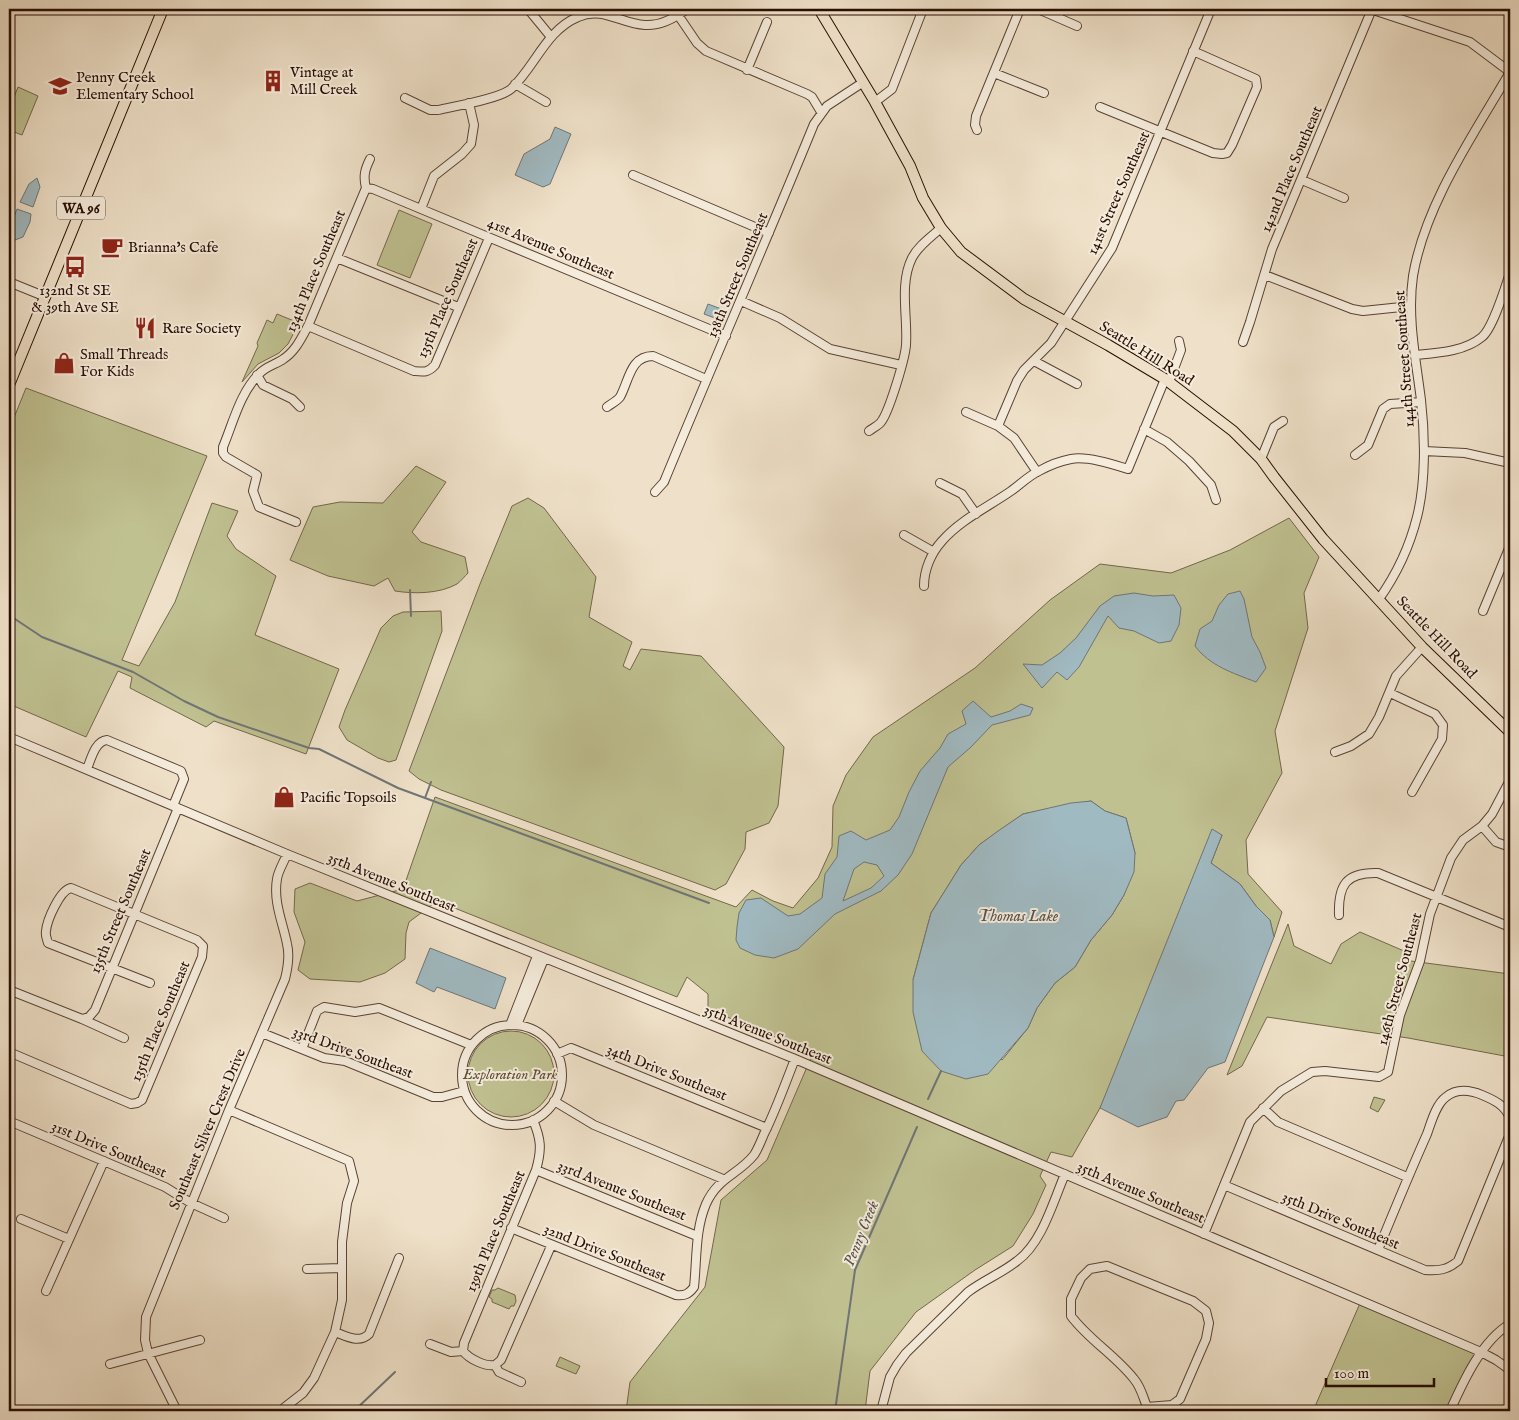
<svg xmlns="http://www.w3.org/2000/svg" width="1519" height="1420" font-family="'IM FELL English',serif">
<style>
.green{fill:#c0c191;stroke:#74674a;fill-rule:evenodd}
.water{fill:#a0bac2;stroke:#707576;fill-rule:evenodd}
.lines{fill:none;stroke-linecap:round;stroke-linejoin:round}
.stream{stroke:#707576;stroke-width:2}
.minor-casing{stroke:#5a4234;stroke-width:10}
.major-casing{stroke:#280d03;stroke-width:12}
.minor{stroke:#f5ecdc;stroke-width:8}
.major{stroke:#efe1c9;stroke-width:10}
.labels{text-anchor:middle;stroke-width:4;stroke-linejoin:round;paint-order:stroke}
.shield{fill:#f5ecdc;stroke:#665044;stroke-width:1}
.shield-label{font-size:14px;font-weight:bold;fill:#280d03}
.poi-label{font-size:15px;fill:#280d03;stroke:#f5ecdc;text-anchor:start}
.street-label{font-size:15px;fill:#280d03;stroke:#f5ecdc}
.park-label{font-size:15px;font-style:italic;fill:#5d4c35;stroke:#f5ecdc}
.water-label{font-size:16px;font-style:italic;fill:#58524f;stroke:#f5ecdc}
</style>
<rect width="100%" height="100%" fill="#efe1c9"/>
<filter id="stains"><feTurbulence type="fractalNoise" baseFrequency=".004" numOctaves="4"/><feColorMatrix values="0 0 0 0 .2 0 0 0 0 .09 0 0 0 0 .02 0 0 0 .5 -.17"/></filter>
<radialGradient id="worn" r=".72"><stop offset=".6" stop-color="#630" stop-opacity="0"/><stop offset="1" stop-color="#630" stop-opacity=".3"/></radialGradient>
<path class="green" d="M18,87L38,96L22,135L9,130V110Z
M399,210L432,224L410,278L377,265Z
M277,314L299,323L288,344L279,353L258,364L242,382L258,346L257,343L267,320L273,323Z
M26,388L207,456L122,660L139,666L175,602L212,503L238,511L227,536L236,549L276,576L255,635L339,669L306,754L214,721L206,727L130,688L132,677L118,671L86,737L9,704V430Z
M416,466L446,482L412,532L421,542L465,557L468,573C465,576 461,581 457,584C439,594 414,594 395,591L388,578L374,586L328,576L290,560L313,507L340,502L383,503Z
M528,498L544,508L596,577L589,617L632,642L623,666L630,670L641,649L701,656L784,747L778,806L769,823L746,832L745,849L726,884L715,890L441,790L419,779L409,771L480,584L512,506Z
M1289,518L1319,557L1304,593L1308,628L1275,731L1282,773L1246,840L1248,874L1282,912L1274,937L1270,920L1256,906L1240,884L1211,863L1222,835L1100,1108L1072,1157L1051,1152L1040,1176L1046,1185L1033,1214L1013,1246L975,1270L916,1312L870,1371L865,1411H626L630,1382L705,1287L721,1200L767,1160L813,1053L708,1009V994L687,977L677,997L437,901L409,922L406,933L405,959L385,973L360,982L310,979L298,970L305,942L294,912L295,889L310,883L357,901L403,889L435,797L736,907L752,890L773,901L793,908L818,878L832,847L833,806L846,775L873,737L975,668L1050,600L1100,564L1171,573L1230,550ZM1091,801L1105,811L1126,818L1135,853L1124,895L1112,915L1091,940L1075,967L1055,983L1037,1008L1028,1028L1002,1060L913,980L931,913L961,865L979,845L1023,814Z
M441,611L442,631L396,760L389,762L378,758L347,740L339,727L345,710L381,628L393,616L403,612Z
M1288,924L1294,946L1331,964L1341,944L1360,932L1404,951L1403,960L1510,974V1057L1408,1038L1267,1017L1242,1066L1227,1075Z
M468 1074a43 43 0 1 1 86 0a43 43 0 1 1-86 0Z
M1374,1097L1385,1100L1378,1112L1370,1108Z
M498,1288L515,1295L516,1301L514,1306H511L509,1309L492,1302V1299L489,1297L492,1290H495Z
M1361,1301L1481,1352L1450,1411H1313Z
M560,1357L580,1366L576,1374L556,1366Z"/>
<path class="water" d="M555,127L571,134L550,184L543,187L515,175L524,154L550,139Z
M37,178L40,187L33,207L20,202L29,184Z
M17,209L31,214L30,222L23,237L15,240L9,237V230Z
M708,304L724,310L720,320L704,314Z
M1240,591L1244,599L1252,637L1260,652L1266,668L1256,682C1233,673 1210,666 1195,646L1200,629L1212,621L1219,605L1228,594Z
M1134,593L1153,596L1174,595L1181,608L1179,625L1171,641L1159,643L1134,631L1119,628L1108,616L1079,667L1067,680L1057,672L1042,688L1023,664L1042,665L1060,653L1076,638L1100,606L1114,596Z
M973,701L991,717L1010,711L1021,704L1033,708L1030,715L992,725L971,747L948,767L912,854L898,875L881,891L835,914L798,949L774,958L755,955L740,948L736,940L737,927L739,913L746,900L761,898L788,916L800,914L822,898L825,874L837,857L839,836L851,831L866,840L890,830L899,817L909,792L920,771L940,748L948,734L966,724L962,711ZM864,862L877,865L884,876L871,888L843,901L854,869Z
M1091,801L1105,811L1126,818L1135,853L1134,872L1124,895L1112,915L1091,940L1075,967L1055,983L1037,1008L1028,1028L988,1074L966,1079L941,1071L922,1051L913,1012V980L931,913L961,865L979,845L998,831L1023,814L1071,803Z
M1212,829L1222,835L1211,863L1240,884L1256,906L1270,920L1274,937L1225,1062L1208,1068L1184,1100L1176,1101L1167,1117L1138,1127L1100,1108Z
M430,948L506,978L495,1009L437,987L434,992L416,983Z"/>
<g class="lines">
<path class="stream" d="M410,590L411,616
M9,615L42,637L133,672L184,701L218,717L309,748L319,749L398,788L709,903
M425,798L431,782
M928,1099L941,1071
M354,1411L395,1372
M835,1411L855,1270L917,1127"/>
<g class="minor-casing">
<path id="minor" d="M528,9L551,37
M1038,9L1077,26
M1370,9L1470,42L1510,72
M678,15L697,43L706,51L807,94L812,97L821,112
M747,70L767,22
M994,73L1044,93
M515,84L546,102
M405,98L430,110H438C455,106 499,99 511,89C535,67 546,30 578,17C603,6 621,24 645,25C660,26 675,18 687,9
M875,102L892,89L923,9
M1100,107L1213,153L1222,154L1227,153L1232,145L1257,87L1256,79L1193,51
M977,130L975,125L976,116L1020,9
M633,175L769,233
M1302,180L1344,198
M366,188L373,189L726,336
M421,209L434,176L462,154L471,144L474,125L469,103
M337,258L458,307
M1265,275L1352,309L1363,311L1411,306
M9,282L46,297
M741,301L780,318L830,349L901,365
M308,326L414,371C423,372 428,373 435,365L489,238
M1243,342L1250,322L1272,249L1372,9
M1415,355C1437,353 1464,352 1482,337C1493,328 1505,288 1510,273
M1034,361L1077,384
M257,375L263,385L292,399L300,407
M1169,382L1181,350L1179,341
M607,407C611,404 617,401 620,397C629,381 630,356 653,356L706,379
M966,412L998,426L1014,438L1037,472
M998,426L1017,381L1024,370L1051,343L1112,248L1211,9
M1144,429L1167,442L1189,461L1211,485L1216,500
M869,431C873,428 879,425 881,422C889,412 905,359 906,345C908,317 899,284 912,258C918,246 931,237 941,228
M1424,451L1465,453L1510,463
M1355,455L1368,445L1383,409L1390,404L1421,402
M1261,459L1274,427L1283,421
M940,483L962,494L976,514
M655,492L664,482C713,363 765,244 814,124L827,106L862,83
M296,522L259,507L253,491L257,475L226,457L223,453V447C233,423 240,393 259,374C265,367 274,365 282,360C295,352 301,339 308,326L366,188C363,176 365,169 370,159
M904,535L934,552
M924,586C924,570 931,553 942,541C960,520 988,507 1011,491C1020,485 1028,476 1039,471C1048,466 1060,461 1071,459C1087,456 1112,464 1128,469L1165,379
M1379,599C1396,575 1410,545 1417,517C1426,482 1425,435 1421,400C1416,360 1407,317 1413,276C1425,204 1474,134 1510,72
M1483,611L1510,546
M1390,693L1435,714L1443,725L1442,739L1412,792
M9,737L287,854L795,1059L1481,1352L1496,1360L1510,1370
M1335,752L1351,746L1369,734L1379,717L1396,676L1422,647
M87,769C91,759 95,741 107,740L181,771L184,779L173,806
M1482,826L1496,842L1510,847
M1339,915C1338,885 1346,872 1378,873L1510,927
M9,990L82,1019L124,1038
M82,1019L89,1017L95,1010L178,808
M510,1025L537,956
M517,1025L544,959
M462 1075a50 50 0 1 1 100 0a50 50 0 1 1-100 0Z
M262,1033L324,1058L345,1061L433,1097H442L464,1091
M302,1049L317,1011L324,1007L355,1012L379,1008L471,1045
M9,1052L131,1104L137,1103L142,1100L202,957L203,946L197,940L71,888C60,890 47,920 46,931C45,935 47,939 48,943L150,983
M557,1054L571,1048L767,1128
M554,1101L594,1125L723,1179
M1263,1108L1278,1122L1407,1177
M229,1110L349,1161L354,1181L347,1203L342,1242V1300L335,1332L314,1378L303,1393L280,1411
M9,1121L165,1187L191,1203L224,1218
M536,1170L697,1236
M1224,1185L1425,1270C1439,1271 1447,1270 1458,1261L1510,1134
M21,1219L69,1239
M511,1228L676,1295C685,1296 689,1294 694,1287C697,1259 695,1230 706,1204C718,1177 738,1175 754,1155C758,1149 761,1141 764,1134C776,1110 785,1084 795,1059
M1204,1234L1250,1122L1281,1091L1312,1072L1325,1071L1379,1077L1388,1072L1400,1015L1420,961L1430,914L1451,858L1463,840L1482,826L1492,814L1510,780
M1378,1250C1394,1211 1410,1172 1427,1134C1431,1123 1436,1104 1446,1097C1457,1088 1470,1090 1482,1095C1494,1100 1505,1105 1510,1118
M307,1269L342,1268
M46,1291L104,1161
M335,1332C346,1336 359,1344 369,1334L399,1258
M430,1344L451,1352L463,1351C469,1359 486,1367 495,1365L499,1372L521,1382
M463,1351L464,1343L536,1170C542,1149 541,1139 533,1120
M110,1364L200,1340
M495,1365L501,1360L551,1246
M177,1411L148,1353L145,1340L146,1317L229,1110L285,979C288,967 290,956 287,944C283,923 273,902 277,879C278,871 284,862 287,854
M881,1411L890,1377L897,1365L906,1353L968,1292C984,1280 1002,1273 1017,1261C1042,1243 1053,1202 1065,1174
M1146,1411L1147,1407L1172,1405L1180,1399L1206,1339L1209,1323L1206,1311L1193,1301L1107,1266L1090,1269L1081,1278L1071,1299V1316C1089,1340 1115,1355 1134,1379C1141,1387 1143,1397 1147,1407
M1450,1411C1463,1382 1482,1340 1510,1324"/>
</g>
<g class="major-casing">
<path id="major" d="M819,9L875,102L910,166L923,198L941,228L961,252L1024,299L1108,345L1165,379L1233,431L1261,459L1274,477L1323,539L1422,647L1510,732
M9,385L163,9"/>
</g>
<use href="#minor" class="minor"/>
<use href="#major" class="major"/>
</g>
<defs>
<g id="building-bare" transform="scale(1.725)"><path d="M-4-6H4V6H1V3H-1V6H-4ZM-2.5-4.3h1.7v1.8h-1.7ZM.8-4.3h1.7v1.8H.8ZM-2.5-1h1.7V.8h-1.7ZM.8-1h1.7V.8H.8Z" fill="#8f2418" stroke="#f5ecdc" stroke-width="2.5" paint-order="stroke"/></g>
<g id="school-bare" transform="scale(1.725)"><path d="M0-5L7-2L0 1L-7-2ZM-4 1L0 2.5L4 1V4Q0 6-4 4Z" fill="#8f2418" stroke="#f5ecdc" stroke-width="2.5" paint-order="stroke"/></g>
<g id="cafe-bare" transform="scale(1.725)"><path d="M-5.5-4.5H6V0H3Q3 3.5 0 3.5H-2.5Q-5.5 3.5-5.5 0ZM3-3.2v2h1.7v-2ZM-6 4.5H4V6H-6Z" fill="#8f2418" stroke="#f5ecdc" stroke-width="2.5" paint-order="stroke"/></g>
<g id="bus-bare" transform="scale(1.725)"><path d="M-5-6H5V4H4V6H2V4H-2V6H-4V4H-5ZM-3.5-4V0h7V-4ZM-3.5 1.2v1.5H-2V1.2ZM2 1.2v1.5H3.5V1.2Z" fill="#8f2418" stroke="#f5ecdc" stroke-width="2.5" paint-order="stroke"/></g>
<g id="restaurant-bare" transform="scale(1.725)"><path d="M-5-6h1v4h1v-4h1v4h1v-4h1v5L-1.5 .5V6h-2V.5L-5-1ZM5-6V6H3V1.5H1.5Q1.5-4 5-6Z" fill="#8f2418" stroke="#f5ecdc" stroke-width="2.5" paint-order="stroke"/></g>
<g id="shop-bare" transform="scale(1.725)"><path d="M-5-2.5h2.3a2.7 3.5 0 0 1 5.4 0H5L5.5 6h-11ZM-1.5-2.5h3a1.5 2.3 0 0 0-3 0Z" fill="#8f2418" stroke="#f5ecdc" stroke-width="2.5" paint-order="stroke"/></g>
</defs>
<g fill-rule="evenodd">
<use href="#building-bare" x="273" y="81"/>
<use href="#school-bare" x="60" y="86"/>
<use href="#cafe-bare" x="112" y="247"/>
<use href="#bus-bare" x="75" y="267"/>
<use href="#restaurant-bare" x="145" y="328"/>
<use href="#shop-bare" x="64" y="363"/>
<use href="#shop-bare" x="284" y="797"/>
</g>
<g class="labels">
<rect class="shield" x="57" y="196.5" width="48" height="23" rx="4"/>
<g class="shield-label">
<text x="81" y="213">WA 96</text>
</g>
<g class="poi-label">
<text x="290" y="77">Vintage at<tspan x="290" dy="17">Mill Creek</tspan></text>
<text x="76" y="82">Penny Creek<tspan x="76" dy="17">Elementary School</tspan></text>
<text x="128" y="252">Brianna's Cafe</text>
<text x="75" y="295" text-anchor="middle">132nd St SE<tspan x="75" dy="17">&amp; 39th Ave SE</tspan></text>
<text x="162" y="333">Rare Society</text>
<text x="80" y="359">Small Threads<tspan x="80" dy="17">For Kids</tspan></text>
<text x="300" y="802">Pacific Topsoils</text>
</g>
<g class="street-label">
<text transform="translate(1291 169) rotate(-67)" y="5">142nd Place Southeast</text>
<text transform="translate(1118 193) rotate(-66)" y="5">141st Street Southeast</text>
<text transform="translate(551 248) rotate(23)" y="5">41st Avenue Southeast</text>
<text transform="translate(315 271) rotate(-67)" y="5">134th Place Southeast</text>
<text transform="translate(737 275) rotate(-67)" y="5">138th Street Southeast</text>
<text transform="translate(447 298) rotate(-66)" y="5">135th Place Southeast</text>
<text transform="translate(1147 353) rotate(32)" y="5">Seattle Hill Road</text>
<text transform="translate(1404 359) rotate(-94)" y="5">144th Street Southeast</text>
<text transform="translate(1437 637) rotate(46)" y="5">Seattle Hill Road</text>
<text transform="translate(392 882) rotate(22)" y="5">35th Avenue Southeast</text>
<text transform="translate(120 911) rotate(-67)" y="5">135th Street Southeast</text>
<text transform="translate(1399 979) rotate(-75)" y="5">146th Street Southeast</text>
<text transform="translate(160 1021) rotate(-67)" y="5">135th Place Southeast</text>
<text transform="translate(768 1034) rotate(22)" y="5">35th Avenue Southeast</text>
<text transform="translate(353 1052) rotate(20)" y="5">33rd Drive Southeast</text>
<text transform="translate(667 1072) rotate(22)" y="5">34th Drive Southeast</text>
<text transform="translate(207 1129) rotate(-67)" y="5">Southeast Silver Crest Drive</text>
<text transform="translate(109 1149) rotate(23)" y="5">31st Drive Southeast</text>
<text transform="translate(622 1190) rotate(22)" y="5">33rd Avenue Southeast</text>
<text transform="translate(1141 1192) rotate(23)" y="5">35th Avenue Southeast</text>
<text transform="translate(1341 1220) rotate(23)" y="5">35th Drive Southeast</text>
<text transform="translate(495 1231) rotate(-67)" y="5">139th Place Southeast</text>
<text transform="translate(605 1252) rotate(22)" y="5">32nd Drive Southeast</text>
</g>
<g class="park-label">
<text x="510" y="1079">Exploration Park</text>
</g>
<g class="water-label">
<text x="1018" y="921">Thomas Lake</text>
<text transform="translate(860 1233) rotate(-68)" y="6">Penny Creek</text>
</g>
</g>
<rect width="1519" height="1420" fill="none" stroke="#efe1c9" stroke-width="30"/>
<rect x="10" y="10" width="1499" height="1400" fill="none" stroke="#280d03" stroke-width="2.5"/>
<rect x="15" y="15" width="1489" height="1390" fill="none" stroke="#280d03"/>
<path d="M1326 1378v8h108v-8" fill="none" stroke="#280d03" stroke-width="2.5"/>
<text x="1334" y="1378" font-size="15" fill="#280d03" stroke="#f5ecdc" stroke-width="4" paint-order="stroke">100 m</text>
<rect width="100%" height="100%" filter="url(#stains)"/>
<rect width="100%" height="100%" fill="url(#worn)"/>
</svg>
